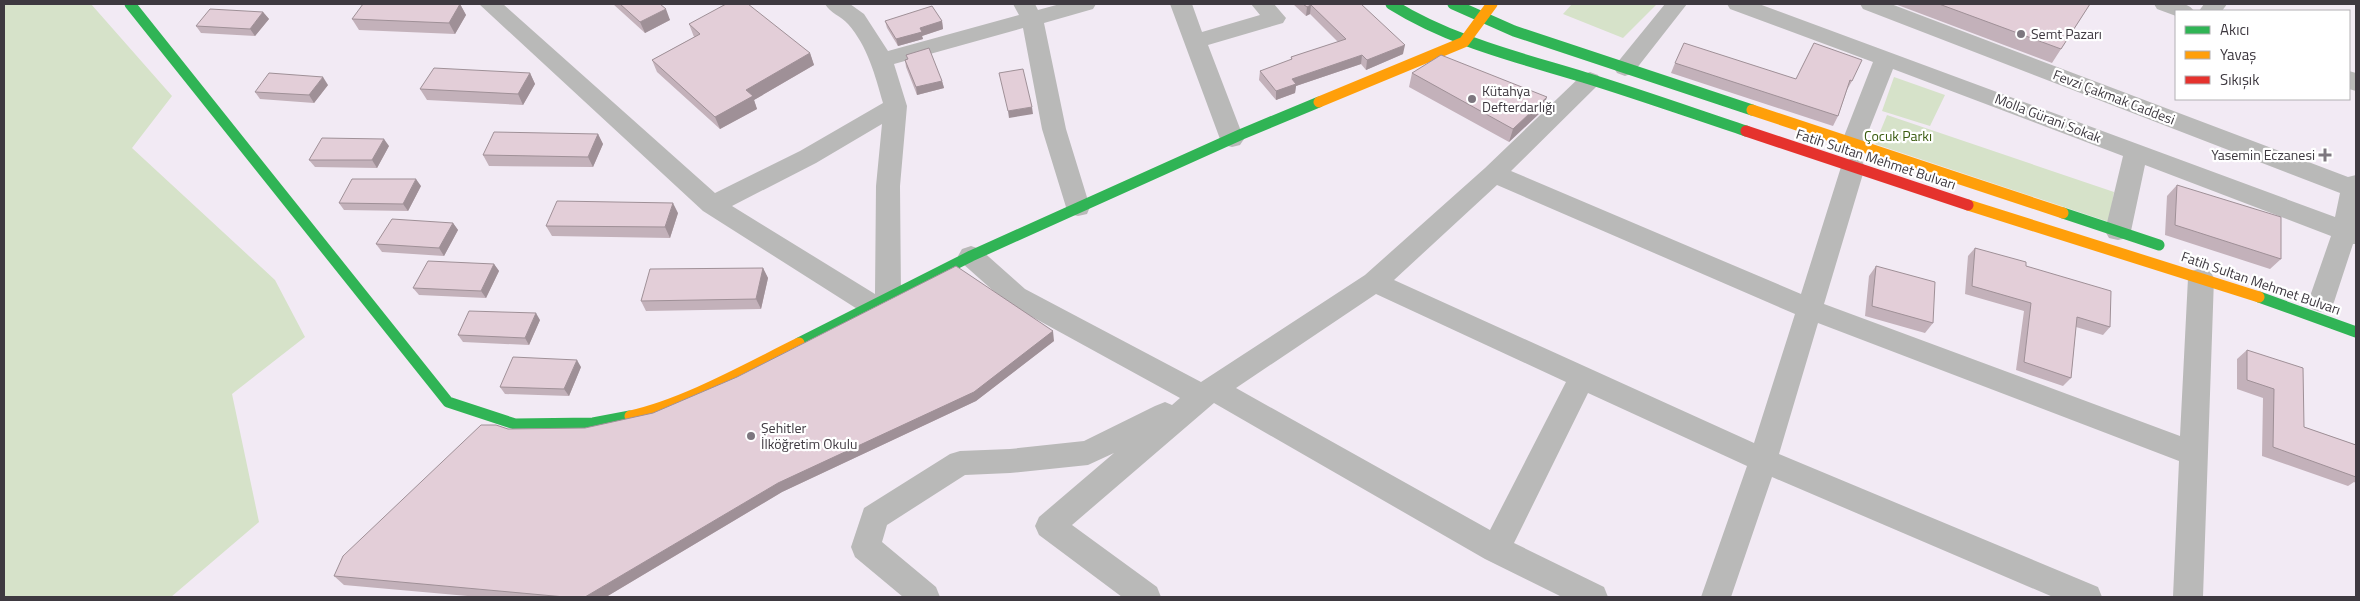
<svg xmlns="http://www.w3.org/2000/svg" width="2360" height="601" font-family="'Titillium Web',sans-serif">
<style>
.green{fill:#d6e2c9}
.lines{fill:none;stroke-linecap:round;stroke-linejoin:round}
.street{fill:#b9b9b8;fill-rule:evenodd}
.fast{stroke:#30b455;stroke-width:11}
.slow{stroke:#ff9f0a;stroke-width:11}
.jam{stroke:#e5322d;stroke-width:11}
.wall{fill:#c3b1ba}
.shaded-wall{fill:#9f9097}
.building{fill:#e3ced8;stroke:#9f9097}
.poi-dot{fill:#7d777f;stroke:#fff;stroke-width:2}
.labels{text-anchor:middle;stroke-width:4.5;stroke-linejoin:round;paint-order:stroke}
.poi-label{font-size:14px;fill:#3e3940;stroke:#fff;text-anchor:start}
.street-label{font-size:14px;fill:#3e3940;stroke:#fff}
.park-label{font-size:14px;fill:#395a0e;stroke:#fff}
</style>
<rect width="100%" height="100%" fill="#f2eaf4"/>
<path class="green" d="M4,4H91L172,96L132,148L275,280L305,337L232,394L259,522L171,597H4Z
M1572,4H1657L1623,38L1563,14Z
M1894,77L1945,95L1930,126L1882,111Z
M1887,115L2114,192L2109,222L1875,144Z"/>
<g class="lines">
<path class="street" d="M479,4H503L715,193L800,151L883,103C875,75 868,47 848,24C841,16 830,13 825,4H850L864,14L888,51L1019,15L1013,4H1035L1038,10L1060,4H1096L1093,9L1044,23L1066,129L1090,207L1087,214L1078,216L1069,214L1066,207L1042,129L1023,28L894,64L907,106L900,186L901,296L897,303L888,306L884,305L880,312L871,315L862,312L703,211ZM882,124L876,186L875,294L732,206L816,163Z
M1170,4H1192L1202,32L1260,15L1251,4H1274L1286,18L1283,23L1208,45L1244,139L1240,145L1232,147L1224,145L1220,139Z
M1665,4H1687L1633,73L1625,76L1617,73L1614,68L1617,63Z
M1727,4H1759L2335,217L2340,193L1863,9L1860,4H1891L2348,177L2356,175V244H2353L2334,302L2330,309L2321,312L2312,309L2308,302L2331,236L2145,165L2131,231L2127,238L2118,240L2109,238L2105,231L2123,156L1893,69L1861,150L1853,152L1845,150L1841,144L1873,62L1730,9Z
M2154,4C2166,3 2187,0 2194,11H2176V16L2157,9Z
M2204,4H2227L2222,11H2199Z
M2349,71L2356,73V91L2349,89Z
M1590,72L1598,75L1601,80L1598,85L1511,171L1801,294L1841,167L1844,161L1853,158L1862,161L1865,167L1824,304L2180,436L2188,278L2192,271L2201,268L2210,271L2214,278L2203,597H2173L2179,461L1818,323L1779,454L2098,587L2102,597H2053L1772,477L1731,597H1701L1747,466L1588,393L1514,543L1604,587L1608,597H1562L1485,559L1214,403L1072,525L1157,587L1161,597H1122L1039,535L1035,526L1039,517L1114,453L1088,465L1010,473L965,475L887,525L882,542L936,587L940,597H903L855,557L851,547L864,508L950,454L960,451L1010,449L1084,441L1155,406L1165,402L1172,405L1180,398L1007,303L962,263L958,256L962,249L971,246L980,249L1025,289L1201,382L1365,275L1485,168L1582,75ZM1497,185L1795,314L1754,443L1394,280ZM1376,294L1566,382L1490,530L1236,388Z"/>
<path class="fast" d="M130,4L448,402L515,424L593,423L630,416
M1391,4C1450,41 1517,57 1583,77C1638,94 1692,113 1746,131
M1453,4L1514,31L1752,110
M2063,213L2159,245
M2259,297L2356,332
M799,343L971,256L1242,134L1319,102"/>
<path class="slow" d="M1319,102L1464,42L1492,4
M1752,110L2063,213
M1968,205L2259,297
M630,416C685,404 748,368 799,343"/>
<path class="jam" d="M1746,131L1968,205"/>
</g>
<path class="wall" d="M460,4L466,15L455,34L359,30L352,19Z
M613,4H660L670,20L645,33Z
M1293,4H1361L1403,54L1366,70L1361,64L1296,86L1295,93L1276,100L1259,80L1260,71L1291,60V57L1338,42L1310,14L1306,16Z
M1895,4H2090L2052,63Z
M263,12L269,19L255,36L201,33L196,26Z
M885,21H942L943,29L922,36L923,39L898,46L887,28Z
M689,24L810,53L814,65L754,100L757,109L720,129L657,72L652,60L694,37Z
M1814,43L1852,81L1847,90L1838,116L1833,126L1671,73L1675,63L1796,79Z
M906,55L942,81L944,88L917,95L906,67L905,60L907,59Z
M530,73L535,84L523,105L427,100L420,89Z
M1412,73L1543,110L1509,142L1409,87Z
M328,85L314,103L260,99L255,92Z
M598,134L603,144L593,167L489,166L483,155Z
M389,146L377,168L315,167L309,160Z
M2177,185L2281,259L2270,269L2165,235L2167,196Z
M421,186L408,211L344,210L339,203Z
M678,213L670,238L552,236L546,226Z
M453,223L458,230L444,256L382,252L376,244Z
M1975,248L2026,266L2110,327L2103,335L2076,327L2071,378L2063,386L2016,370L2024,311L1965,294L1968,256Z
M494,264L499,271L486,298L419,295L413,288Z
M1876,266L1933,323L1925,333L1865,316L1869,276Z
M763,268L768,278L761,309L646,311L641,301Z
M540,320L529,345L463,342L458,335Z
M1054,341L976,401L782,492L606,597H479L344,585L334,576L508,429L585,428Z
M2247,350L2304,427L2356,445V483L2354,482L2348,486L2262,456L2263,398L2237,389V359Z
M581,367L569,396L505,394L500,387Z"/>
<path class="shaded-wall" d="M460,4L466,15L455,34L449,23Z
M1311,5L1310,14L1306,16L1307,7Z
M666,9L670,20L645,33L640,22Z
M263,12L269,19L255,36L250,29Z
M942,21L943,29L922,36L923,39L898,46L896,39L920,28Z
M1405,45L1403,54L1366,70L1367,60Z
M810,53L814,65L754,100L757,109L720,129L715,117L746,90Z
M1362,55L1361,64L1296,86L1295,93L1276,100V91L1292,79Z
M530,73L535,84L523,105L518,94Z
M323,77L328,85L314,103L309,95Z
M942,81L944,88L917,95L916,87Z
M1547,97L1543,110L1509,142L1513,129Z
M1032,107L1033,114L1009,118L1008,111Z
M598,134L603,144L593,167L588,157Z
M384,139L389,146L377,168L372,160Z
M416,179L421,186L408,211L403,204Z
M673,203L678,213L670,238L665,227Z
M453,223L458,230L444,256L439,248Z
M494,264L499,271L486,298L481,291Z
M763,268L768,278L761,309L756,299Z
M536,313L540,320L529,345L525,338Z
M1053,331L1054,341L976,401L782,492L606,597H585L778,483Z
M577,360L581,367L569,396L564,389Z"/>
<path class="building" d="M363,4H460L449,23L352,19Z
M620,4H660L666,9L640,22Z
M726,4H748L810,53L746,90L753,96L715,117L652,60L700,34L689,24Z
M1303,4H1361L1405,45L1367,60L1362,55L1292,79L1296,84L1276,91L1260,71L1292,59L1291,57L1346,39L1311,5L1307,7Z
M1939,4H2090L2061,49Z
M932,6L942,21L920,28L922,32L896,39L885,21Z
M210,9L263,12L250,29L196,26Z
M1684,43L1796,79L1814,43L1862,60L1852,81L1850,80L1838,116L1675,63Z
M929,48L942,81L916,87L905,60L908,59L906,55Z
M1441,55L1547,97L1513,129L1412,73Z
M434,68L530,73L518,94L420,89Z
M1023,69L1032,107L1008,111L999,73Z
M269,73L323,77L309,95L255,92Z
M494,132L598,134L588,157L483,155Z
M322,138L384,139L372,160H309Z
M352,179H416L403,204L339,203Z
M2177,185L2281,217V259L2175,225Z
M557,201L673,203L665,227L546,226Z
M392,219L453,223L439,248L376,244Z
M1975,248L2026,262V266L2111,291L2110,327L2077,317L2071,378L2024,362L2031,303L1972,286Z
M428,261L494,264L481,291L413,288Z
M956,266L1053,331L974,392L778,483L585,597H565L334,576L343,556L481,425H496L508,429L585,428L653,413L737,377Z
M1876,266L1935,282L1933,323L1872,306Z
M763,268L756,299L641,301L650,269Z
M469,311L536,313L525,338L458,335Z
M2247,350L2303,368L2304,427L2356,445V477L2273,447L2274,389L2247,380Z
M513,357L577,360L564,389L500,387Z"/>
<g class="poi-dot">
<circle cx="2021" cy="34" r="5"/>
<circle cx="1472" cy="99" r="5"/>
<path d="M2322.5 147.5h5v5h5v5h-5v5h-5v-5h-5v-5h5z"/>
<circle cx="751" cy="436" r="5"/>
</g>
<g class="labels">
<g class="poi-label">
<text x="2031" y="39">Semt Pazarı</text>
<text x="1482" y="96">Kütahya<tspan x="1482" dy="16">Defterdarlığı</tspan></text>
<text x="2315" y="160" text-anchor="end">Yasemin Eczanesi</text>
<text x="761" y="433">Şehitler<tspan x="761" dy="16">İlköğretim Okulu</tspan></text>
</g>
<g class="street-label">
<text transform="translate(2114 97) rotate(21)" y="5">Fevzi Çakmak Caddesi</text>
<text transform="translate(2048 118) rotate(21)" y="5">Molla Gürani Sokak</text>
<text transform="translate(1876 159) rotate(18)" y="5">Fatih Sultan Mehmet Bulvarı</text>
<text transform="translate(2261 283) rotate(19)" y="5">Fatih Sultan Mehmet Bulvarı</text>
</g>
<g class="park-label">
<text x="1898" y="141">Çocuk Parkı</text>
</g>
</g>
<rect width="2360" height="601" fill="none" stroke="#3e3940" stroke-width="10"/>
<rect x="2175" y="10" width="175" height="90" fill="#ffffff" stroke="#b2b0b3"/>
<rect x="2185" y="26" width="25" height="8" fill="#30b455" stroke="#b2b0b3"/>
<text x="2220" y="35" font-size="15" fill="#3e3940">Akıcı</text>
<rect x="2185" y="51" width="25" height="8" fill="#ff9f0a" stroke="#b2b0b3"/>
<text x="2220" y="60" font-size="15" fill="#3e3940">Yavaş</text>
<rect x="2185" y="76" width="25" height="8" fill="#e5322d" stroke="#b2b0b3"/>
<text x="2220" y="85" font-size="15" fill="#3e3940">Sıkışık</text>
</svg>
